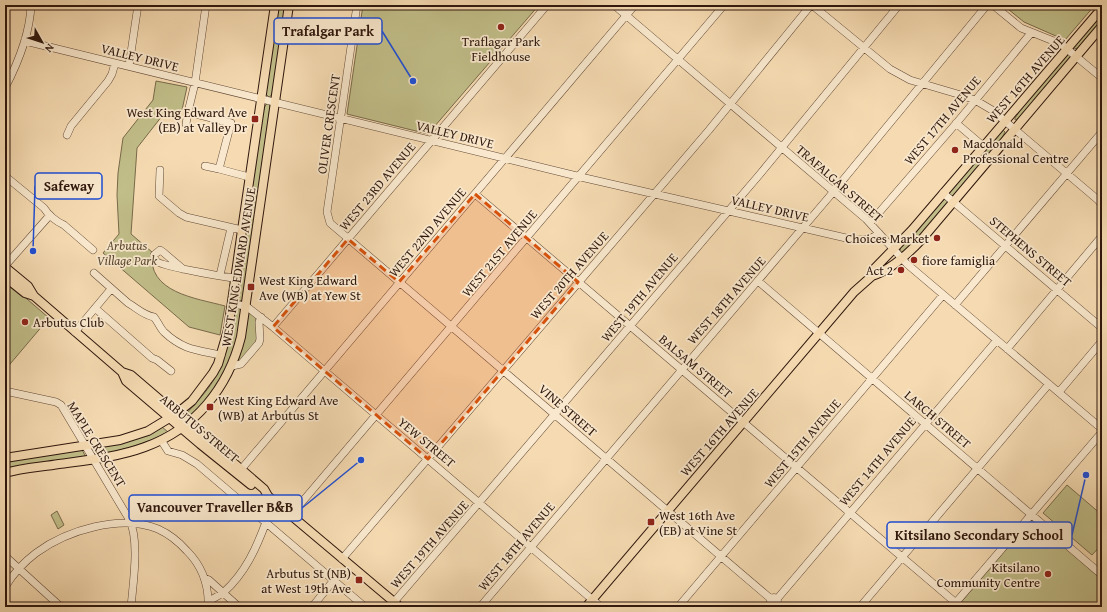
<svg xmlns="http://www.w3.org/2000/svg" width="1107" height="612" font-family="'Gentium Book Plus',serif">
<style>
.green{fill:#c1be89;stroke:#786a4b}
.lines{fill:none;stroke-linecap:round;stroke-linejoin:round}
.minor-casing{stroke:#614836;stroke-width:8}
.major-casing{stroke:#2f170d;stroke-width:10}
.minor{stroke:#f9e8cd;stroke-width:7}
.major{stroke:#f6dbb2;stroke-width:8}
.marked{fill:#d6520c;fill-opacity:0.2;stroke:#d6520c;stroke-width:3;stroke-dasharray:8 5;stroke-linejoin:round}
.poi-dot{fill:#8f2418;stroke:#f9e8cd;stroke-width:1.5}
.labels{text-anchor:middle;stroke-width:3.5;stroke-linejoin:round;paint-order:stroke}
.poi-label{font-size:13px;fill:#2f170d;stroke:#f9e8cd;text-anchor:start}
.street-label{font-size:13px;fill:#2f170d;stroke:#f9e8cd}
.park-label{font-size:13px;font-style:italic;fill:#5b4932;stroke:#f9e8cd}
.leader{fill:none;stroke:#1d4ed8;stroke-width:1.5}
.callout-dot{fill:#1d4ed8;stroke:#f9e8cd;stroke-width:1.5}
.callout{fill:#f9e8cd;stroke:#1d4ed8;stroke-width:1.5}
.callout-label{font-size:14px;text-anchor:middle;font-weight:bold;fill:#2f170d}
</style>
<rect width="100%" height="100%" fill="#f6dbb2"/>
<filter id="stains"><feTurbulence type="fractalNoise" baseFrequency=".005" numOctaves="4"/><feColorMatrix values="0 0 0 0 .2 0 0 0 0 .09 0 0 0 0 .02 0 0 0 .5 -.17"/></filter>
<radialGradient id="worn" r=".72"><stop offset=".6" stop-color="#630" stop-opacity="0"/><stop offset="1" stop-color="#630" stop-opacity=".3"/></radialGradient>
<path class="green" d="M278,5H287L272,95L269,97L266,94V82Z
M363,5H539L428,134L347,114Z
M1003,5H1095L1065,40L1024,22Z
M1102,10V23L1078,48L1074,49L1073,48Z
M1068,54L1071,57L1020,118L1015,120V118L1021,109Z
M156,81L187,87L182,110L176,116H162L137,148L131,234L152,252C147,293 196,298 225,306L220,335L189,327L103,253L119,234L117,195L118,173L123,138L153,100Z
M268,103L270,104V107L243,301L238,300L237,289L261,118L265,106Z
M1003,130L1005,132L1001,140L954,196L950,195L949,192Z
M944,199L948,202L914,245L904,252H901L900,248Z
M5,280L49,318L5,370Z
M238,308L241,310L238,340L220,384L194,414L187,415V413C198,400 212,387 218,371C226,351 226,327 238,308Z
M250,313L256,318L258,339L242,361L236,363L247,315Z
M162,427L168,432C145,444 121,451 96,455L92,451L93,448Z
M81,448L86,457L5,471V461Z
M1067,485L1102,515V544L1092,555L1043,513Z
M57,511L64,525L58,529L51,515Z
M1032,519L1102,580V607H957Z"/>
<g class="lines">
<g class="minor-casing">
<path id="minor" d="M206,5L195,83L188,112L231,123L219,169L249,177
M357,5L327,212L330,223L771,599
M614,5L866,219L907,264L1102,429
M812,5L890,69L910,80L961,95L975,100L992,110L1098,200L1102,205
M993,5L1021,28L1061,44L1102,78
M25,41L585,178L846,238C858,240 869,242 879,233
M129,66L138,5
M5,88C18,63 30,34 31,5
M956,123L983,146
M186,124L188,112
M67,135L71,126L108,81L112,74L115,63
M205,166L219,169
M160,170L159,196L179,213L186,217L242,230
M5,176L44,208C48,215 57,222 64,225L93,250
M943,193L1102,328
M475,194L956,603
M870,223L959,120L1031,33
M5,266L50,215
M183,269L163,252L160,250L154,255C154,257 154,259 156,261C160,266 225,277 235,278
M94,273L128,303C137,308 143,315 154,317C158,322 160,328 164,332C183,350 197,350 221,355
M220,275L231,228
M758,281L1102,575
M232,304L246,306L273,327L601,607
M955,305L1102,132
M95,308L152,358L157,360L171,371
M273,327L547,5
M75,332L111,289
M1007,349L1102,236
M232,366L241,364L259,343L260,339L259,322L261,317
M5,391L56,402L61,405L129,519C140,540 133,583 131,607
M1059,392L1102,341
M161,440L168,451L182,455L197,464L365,607
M238,473L635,5
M291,515L724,5
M5,556L61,607
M342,559L709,130L811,5
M204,578L209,580L239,607
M5,587C13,574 24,562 36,553C67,530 121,514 158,529C169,534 179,542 187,551C202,566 209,586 208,607
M770.5 601a3.5 3.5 0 1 1 7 0a3.5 3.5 0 1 1-7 0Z
M777,599L997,340
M208,602C213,598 219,596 224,592C245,573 256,549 266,522
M394,602L760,174L899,5
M312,607L334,580
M480,607L829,197L987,5
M678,607L943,295
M860,607L1049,384
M952,607L1102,432"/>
</g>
<g class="major-casing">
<path id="major" d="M5,267L28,286L34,296
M872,276C891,270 908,254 922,239L1102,26
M5,277L25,293L34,296L122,372L131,375L264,489L268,496L400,607
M122,372L126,381L200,444L251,485
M5,458L120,440L148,431L176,414L192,401L213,373L218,364L228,330L242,230L275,5
M5,473C22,468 41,467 59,464C88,460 118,457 145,447C195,429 228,388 241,337L289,5
M586,607L854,292L872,276L875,268L912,230L1102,8"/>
</g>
<use href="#minor" class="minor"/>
<use href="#major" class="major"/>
</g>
<path class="marked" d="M475,194L578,282L428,459L273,327L348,239L399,282Z"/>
<g class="poi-dot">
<circle cx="501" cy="27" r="4"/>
<rect x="251" y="115" width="8" height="8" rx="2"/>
<circle cx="955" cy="150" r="4"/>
<circle cx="937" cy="238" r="4"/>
<circle cx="914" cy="260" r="4"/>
<circle cx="901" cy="270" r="4"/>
<rect x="247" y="283" width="8" height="8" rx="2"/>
<circle cx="25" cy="322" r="4"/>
<rect x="206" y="403" width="8" height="8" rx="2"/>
<rect x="647" y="518" width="8" height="8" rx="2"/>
<circle cx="1048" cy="574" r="4"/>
<rect x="355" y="576" width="8" height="8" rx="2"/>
</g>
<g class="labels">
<g class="poi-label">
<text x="501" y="46" text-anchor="middle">Traflagar Park<tspan x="501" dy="15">Fieldhouse</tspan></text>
<text x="247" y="117" text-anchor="end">West King Edward Ave<tspan x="247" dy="15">(EB) at Valley Dr</tspan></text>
<text x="963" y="148">Macdonald<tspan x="963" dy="15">Professional Centre</tspan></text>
<text x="929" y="243" text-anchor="end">Choices Market</text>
<text x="922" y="265">fiore famiglia</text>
<text x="893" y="275" text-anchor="end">Act 2</text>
<text x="259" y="285">West King Edward<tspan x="259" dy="15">Ave (WB) at Yew St</tspan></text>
<text x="33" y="327">Arbutus Club</text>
<text x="218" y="405">West King Edward Ave<tspan x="218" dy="15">(WB) at Arbutus St</tspan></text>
<text x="659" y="520">West 16th Ave<tspan x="659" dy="15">(EB) at Vine St</tspan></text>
<text x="1040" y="572" text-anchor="end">Kitsilano<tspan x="1040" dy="15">Community Centre</tspan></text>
<text x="351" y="578" text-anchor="end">Arbutus St (NB)<tspan x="351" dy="15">at West 19th Ave</tspan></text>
</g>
<g class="street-label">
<text transform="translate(140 57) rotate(14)" y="5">VALLEY DRIVE</text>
<text transform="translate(1025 79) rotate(-49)" y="5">WEST 16TH AVENUE</text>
<text transform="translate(942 120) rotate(-50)" y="5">WEST 17TH AVENUE</text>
<text transform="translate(328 124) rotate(-82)" y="5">OLIVER CRESCENT</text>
<text transform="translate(455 134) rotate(14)" y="5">VALLEY DRIVE</text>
<text transform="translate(840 183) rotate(41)" y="5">TRAFALGAR STREET</text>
<text transform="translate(377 186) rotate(-50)" y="5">WEST 23RD AVENUE</text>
<text transform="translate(770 208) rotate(13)" y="5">VALLEY DRIVE</text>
<text transform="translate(427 232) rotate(-50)" y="5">WEST 22ND AVENUE</text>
<text transform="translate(1031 251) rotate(40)" y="5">STEPHENS STREET</text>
<text transform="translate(499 253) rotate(-50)" y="5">WEST 21ST AVENUE</text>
<text transform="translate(238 267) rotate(-81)" y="5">WEST KING EDWARD AVENUE</text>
<text transform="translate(569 275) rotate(-49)" y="5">WEST 20TH AVENUE</text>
<text transform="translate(639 297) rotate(-50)" y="5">WEST 19TH AVENUE</text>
<text transform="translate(726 300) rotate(-49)" y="5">WEST 18TH AVENUE</text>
<text transform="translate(696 366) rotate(40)" y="5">BALSAM STREET</text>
<text transform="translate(568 410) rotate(41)" y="5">VINE STREET</text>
<text transform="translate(938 419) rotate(40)" y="5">LARCH STREET</text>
<text transform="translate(200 428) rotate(40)" y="5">ARBUTUS STREET</text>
<text transform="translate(719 432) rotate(-49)" y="5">WEST 16TH AVENUE</text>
<text transform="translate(427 442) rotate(40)" y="5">YEW STREET</text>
<text transform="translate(802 443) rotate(-50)" y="5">WEST 15TH AVENUE</text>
<text transform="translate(97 444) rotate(58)" y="5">MAPLE CRESCENT</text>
<text transform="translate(877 461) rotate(-50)" y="5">WEST 14TH AVENUE</text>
<text transform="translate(429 544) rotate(-49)" y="5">WEST 19TH AVENUE</text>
<text transform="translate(516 546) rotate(-50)" y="5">WEST 18TH AVENUE</text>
</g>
<g class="park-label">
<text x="127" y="250">Arbutus<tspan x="127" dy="15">Village Park</tspan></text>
</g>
</g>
<path class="leader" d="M413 81L382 31M33 251L35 186M361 460L302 508M1086 475L1072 535"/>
<g class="callout-dot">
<circle cx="413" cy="81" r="4"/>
<circle cx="33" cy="251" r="4"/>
<circle cx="361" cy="460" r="4"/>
<circle cx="1086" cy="475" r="4"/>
</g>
<g class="callout">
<rect x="274" y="18" width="108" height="26" rx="4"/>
<rect x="35" y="173" width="67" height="26" rx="4"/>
<rect x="129" y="495" width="173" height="26" rx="4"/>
<rect x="887" y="522" width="185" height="26" rx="4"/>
</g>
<g class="callout-label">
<text x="328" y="36">Trafalgar Park</text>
<text x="69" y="191">Safeway</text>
<text x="215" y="512">Vancouver Traveller B&amp;B</text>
<text x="979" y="540">Kitsilano Secondary School</text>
</g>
<rect width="1107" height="612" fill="none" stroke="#f6dbb2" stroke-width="20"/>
<rect x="6" y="6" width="1095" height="600" fill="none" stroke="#2f170d" stroke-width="2"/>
<rect x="10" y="10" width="1087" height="592" fill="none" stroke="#2f170d"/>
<g transform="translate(42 42) rotate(129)" stroke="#f9e8cd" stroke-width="3" paint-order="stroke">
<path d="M0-3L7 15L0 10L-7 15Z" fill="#2f170d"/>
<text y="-6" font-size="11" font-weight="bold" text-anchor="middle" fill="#2f170d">N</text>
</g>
<rect width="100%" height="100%" filter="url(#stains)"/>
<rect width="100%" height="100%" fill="url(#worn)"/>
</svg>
